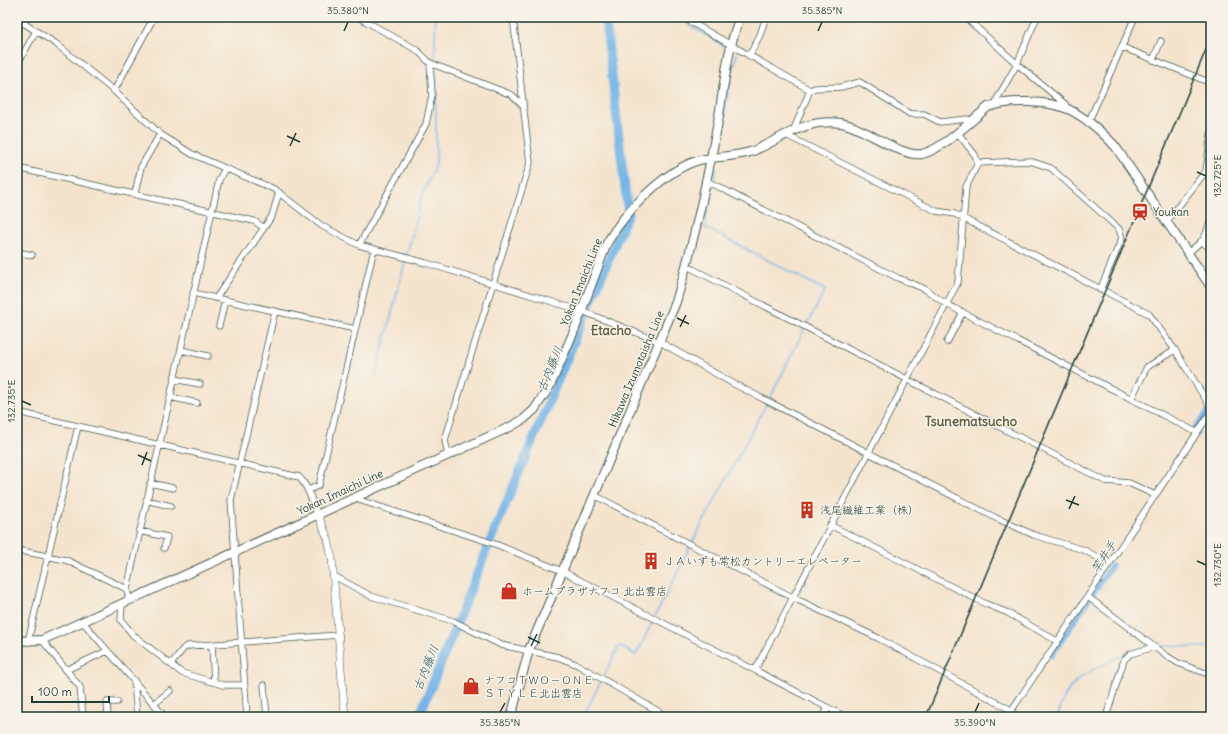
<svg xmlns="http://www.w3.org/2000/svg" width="1228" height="734" font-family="Delius,'Klee One',sans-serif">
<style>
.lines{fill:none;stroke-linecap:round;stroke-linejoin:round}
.stream{stroke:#73b5e8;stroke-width:1.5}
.canal{stroke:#73b5e8;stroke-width:5.5}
.river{stroke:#73b5e8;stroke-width:9}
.minor-casing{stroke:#3f564b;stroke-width:7}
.tertiary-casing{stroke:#3f564b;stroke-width:8}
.secondary-casing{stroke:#3f564b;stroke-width:10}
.primary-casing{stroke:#3f564b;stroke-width:10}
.minor{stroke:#fff;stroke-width:5.5}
.tertiary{stroke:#fff;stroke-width:7}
.secondary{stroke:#fff;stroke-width:8}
.primary{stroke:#fff;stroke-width:9}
.rail{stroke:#1f3d34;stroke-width:1.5}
.ticks{fill:none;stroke:#1f3d34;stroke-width:1.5}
.labels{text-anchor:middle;stroke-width:3;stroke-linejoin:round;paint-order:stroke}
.poi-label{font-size:11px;fill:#1f3d34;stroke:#f7f3e8;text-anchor:start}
.street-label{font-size:11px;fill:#1f3d34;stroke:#f7f3e8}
.water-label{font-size:12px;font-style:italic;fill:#345b61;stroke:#f7f3e8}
.quarter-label{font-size:13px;font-weight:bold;fill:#646346;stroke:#f7f3e8}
.neatline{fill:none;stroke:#1f3d34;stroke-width:1.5}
.ticks-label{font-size:10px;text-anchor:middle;fill:#1f3d34}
</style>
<rect width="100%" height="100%" fill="#f7f3e8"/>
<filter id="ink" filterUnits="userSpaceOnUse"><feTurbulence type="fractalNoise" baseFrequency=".025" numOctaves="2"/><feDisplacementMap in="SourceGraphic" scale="8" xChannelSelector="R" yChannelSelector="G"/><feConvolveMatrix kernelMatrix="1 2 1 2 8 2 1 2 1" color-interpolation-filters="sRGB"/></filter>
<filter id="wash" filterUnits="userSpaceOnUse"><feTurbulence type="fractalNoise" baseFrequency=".012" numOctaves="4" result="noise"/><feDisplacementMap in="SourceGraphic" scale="16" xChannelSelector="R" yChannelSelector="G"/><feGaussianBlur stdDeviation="0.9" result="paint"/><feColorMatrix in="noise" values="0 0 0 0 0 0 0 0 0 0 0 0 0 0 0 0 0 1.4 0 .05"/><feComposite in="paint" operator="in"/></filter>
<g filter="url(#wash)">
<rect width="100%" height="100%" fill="#f4e4cd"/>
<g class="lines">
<path class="stream" d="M435,17V64
M677,17L726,47
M722,142L728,91L737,54
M717,168L704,227L825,290L807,325
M407,255L422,196L436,163V68
M375,377L406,259
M769,400L805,328
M1156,646L1211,647
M1131,651L1148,646
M603,678L619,646L636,655L693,541L767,403
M583,717L601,681
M1058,717C1065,676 1094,670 1127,653"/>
<path class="canal" d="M1197,434L1195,429L1210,410
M1051,656L1112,565"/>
<path class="river" d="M419,717L489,544L628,214L605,17"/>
</g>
</g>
<g filter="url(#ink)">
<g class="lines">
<g class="minor-casing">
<path id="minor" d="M358,17L417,50L430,63L512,95L523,106
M682,17L810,90
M965,17L1017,64L1065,104L1067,109
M17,19L55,43L114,91L160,134L192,154L274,189L322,226L359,245L426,263L582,311L660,342L734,384L996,518L1034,535L1084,550L1108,563
M1122,47L1211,83
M749,56L760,35L766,17
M1153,60L1161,41
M17,65L36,31
M810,90L815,88L841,87L860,82L910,114H924L940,122L967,119L971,121
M114,91L154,17
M997,104V99L1017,64L1037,17
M1088,123L1135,17
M794,129L810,90
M784,134L936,211L955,214L1149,314L1175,350L1211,408
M978,163L1030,161L1051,168L1119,229L1122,238L1100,290
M17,168L254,221L264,228
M705,180L898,278L925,289L946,304L1196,432
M135,193L141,167L160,134
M1166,222L1206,171L1211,134
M1201,241L1211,249
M359,245L426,124L432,95L430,63
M17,252L32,255
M1188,253L1204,239L1211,220
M687,266L1105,481L1129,483L1155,495
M193,293L355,329
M216,298L272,216L279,192
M219,326L225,300
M947,342L963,312
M181,350L208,356
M174,379L200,384
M170,397L197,403
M1131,399L1147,367L1175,350
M17,412L299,477C310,488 311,502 318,515
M448,455L445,440L530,163L513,17
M150,483L173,488
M309,490L319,485L374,249
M594,495L794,598L878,638L1011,710
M356,496L362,501L495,544L562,571L846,717
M146,500L171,506
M830,525L986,604L1008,613L1057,641
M139,531L167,537L164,548
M17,550L66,560L127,589
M334,576L371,596L453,621L501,645L558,657L578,665L668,717
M1088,597L1165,655L1178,663L1211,675
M129,600L127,589L219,180L225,168
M122,603L121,620L133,635L182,673L223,685H244
M82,621L165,717
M42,640L80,687L83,717
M28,642L78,426
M212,645L214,682
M171,664L184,648L188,646L339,635
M66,670L107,651
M755,670L958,282L966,187L978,163L975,155L957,132
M134,680L137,717
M264,685L267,717
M154,704L170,691
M108,717L107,702H117
M247,717L231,500L275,311
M823,717L828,708
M1007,717L1211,412
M1106,717L1124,660L1130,654L1154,647"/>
</g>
<g class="tertiary-casing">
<path id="tertiary" d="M318,515L328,539L332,559L345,717"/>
</g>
<g class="secondary-casing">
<path id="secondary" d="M17,641L42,640L510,427L524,419L534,410L550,386L574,331L607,243C624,213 665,169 700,160C717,156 737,157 753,151C784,138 804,118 841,123C865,127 901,158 922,154C943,149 971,121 988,107C1009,99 1048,101 1068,109C1085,117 1102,132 1115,146L1211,287
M511,717L529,650L676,302C693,245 706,186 717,127C724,91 726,51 740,17"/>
</g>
<g class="primary-casing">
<path id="primary" d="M17,25L26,17"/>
</g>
<use href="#minor" class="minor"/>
<use href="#tertiary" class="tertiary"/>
<use href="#secondary" class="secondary"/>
<use href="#primary" class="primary"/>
<path class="rail" d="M926,717L1211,38"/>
</g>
</g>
<path class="ticks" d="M344,31L348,22M818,31L822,22M287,136L300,142M290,146L296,133M1197,172L1206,176M677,318L689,324M680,327L686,315M22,401L31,405M138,455L151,461M142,465L147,452M1066,500L1079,505M1069,509L1075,496M1197,561L1206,565M528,637L540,643M531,646L537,634M500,712L505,703M975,712L979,703"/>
<defs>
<g id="station-bare" transform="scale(1.38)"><path d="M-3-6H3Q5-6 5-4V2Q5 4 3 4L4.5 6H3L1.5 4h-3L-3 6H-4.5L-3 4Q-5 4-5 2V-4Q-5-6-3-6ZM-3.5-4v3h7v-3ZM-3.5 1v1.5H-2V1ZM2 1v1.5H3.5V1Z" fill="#c8321e" stroke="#f7f3e8" stroke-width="2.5" paint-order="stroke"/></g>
<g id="building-bare" transform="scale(1.38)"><path d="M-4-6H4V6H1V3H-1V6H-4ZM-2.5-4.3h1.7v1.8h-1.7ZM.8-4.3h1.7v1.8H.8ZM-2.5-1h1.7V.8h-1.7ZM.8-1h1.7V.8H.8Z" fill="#c8321e" stroke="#f7f3e8" stroke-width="2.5" paint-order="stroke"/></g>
<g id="shop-bare" transform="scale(1.38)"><path d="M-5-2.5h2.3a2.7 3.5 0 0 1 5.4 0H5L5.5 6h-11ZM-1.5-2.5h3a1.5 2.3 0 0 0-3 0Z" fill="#c8321e" stroke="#f7f3e8" stroke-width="2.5" paint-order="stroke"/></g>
</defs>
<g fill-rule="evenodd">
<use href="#station-bare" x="1140" y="212"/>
<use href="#building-bare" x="807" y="510"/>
<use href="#building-bare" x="651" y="561"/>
<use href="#shop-bare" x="509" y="591"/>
<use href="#shop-bare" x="471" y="686"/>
</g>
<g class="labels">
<g class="poi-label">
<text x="1153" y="216">Youkan</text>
<text x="820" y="514">浅尾繊維工業（株）</text>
<text x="664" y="565">ＪＡいずも常松カントリーエレベーター</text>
<text x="522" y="595">ホームプラザナフコ 北出雲店</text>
<text x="484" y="684">ナフコＴＷＯ－ＯＮＥ<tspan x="484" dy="13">ＳＴＹＬＥ北出雲店</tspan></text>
</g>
<g class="street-label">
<text transform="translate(581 282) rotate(-68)" y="4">Yokan Imaichi Line</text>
<text transform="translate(636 369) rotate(-67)" y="4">Hikawa Izumotaisha Line</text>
<text transform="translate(340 492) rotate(-25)" y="4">Yokan Imaichi Line</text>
</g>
<g class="water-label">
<text transform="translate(550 369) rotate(-67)" y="4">古内藤川</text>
<text transform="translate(1104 557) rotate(-57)" y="4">竿井手</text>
<text transform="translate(426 668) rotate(-68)" y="4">古内藤川</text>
</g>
<g class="quarter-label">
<text x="611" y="335">Etacho</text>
<text x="971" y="426">Tsunematsucho</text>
</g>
</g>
<rect width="1228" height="734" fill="none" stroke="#f7f3e8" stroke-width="44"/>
<path d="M32 696v6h77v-6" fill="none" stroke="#1f3d34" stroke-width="2"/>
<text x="38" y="696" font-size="12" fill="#1f3d34" stroke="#f7f3e8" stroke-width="3" paint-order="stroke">100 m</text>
<rect x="22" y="22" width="1184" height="690" class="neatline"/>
<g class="ticks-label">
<text x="348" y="14">35.380°N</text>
<text x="822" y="14">35.385°N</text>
<text transform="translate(1217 176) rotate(-90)" y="4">132.725°E</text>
<text transform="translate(11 401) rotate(-90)" y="4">132.735°E</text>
<text transform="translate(1217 565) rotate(-90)" y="4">132.730°E</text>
<text x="500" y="726">35.385°N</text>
<text x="975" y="726">35.390°N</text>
</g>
</svg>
